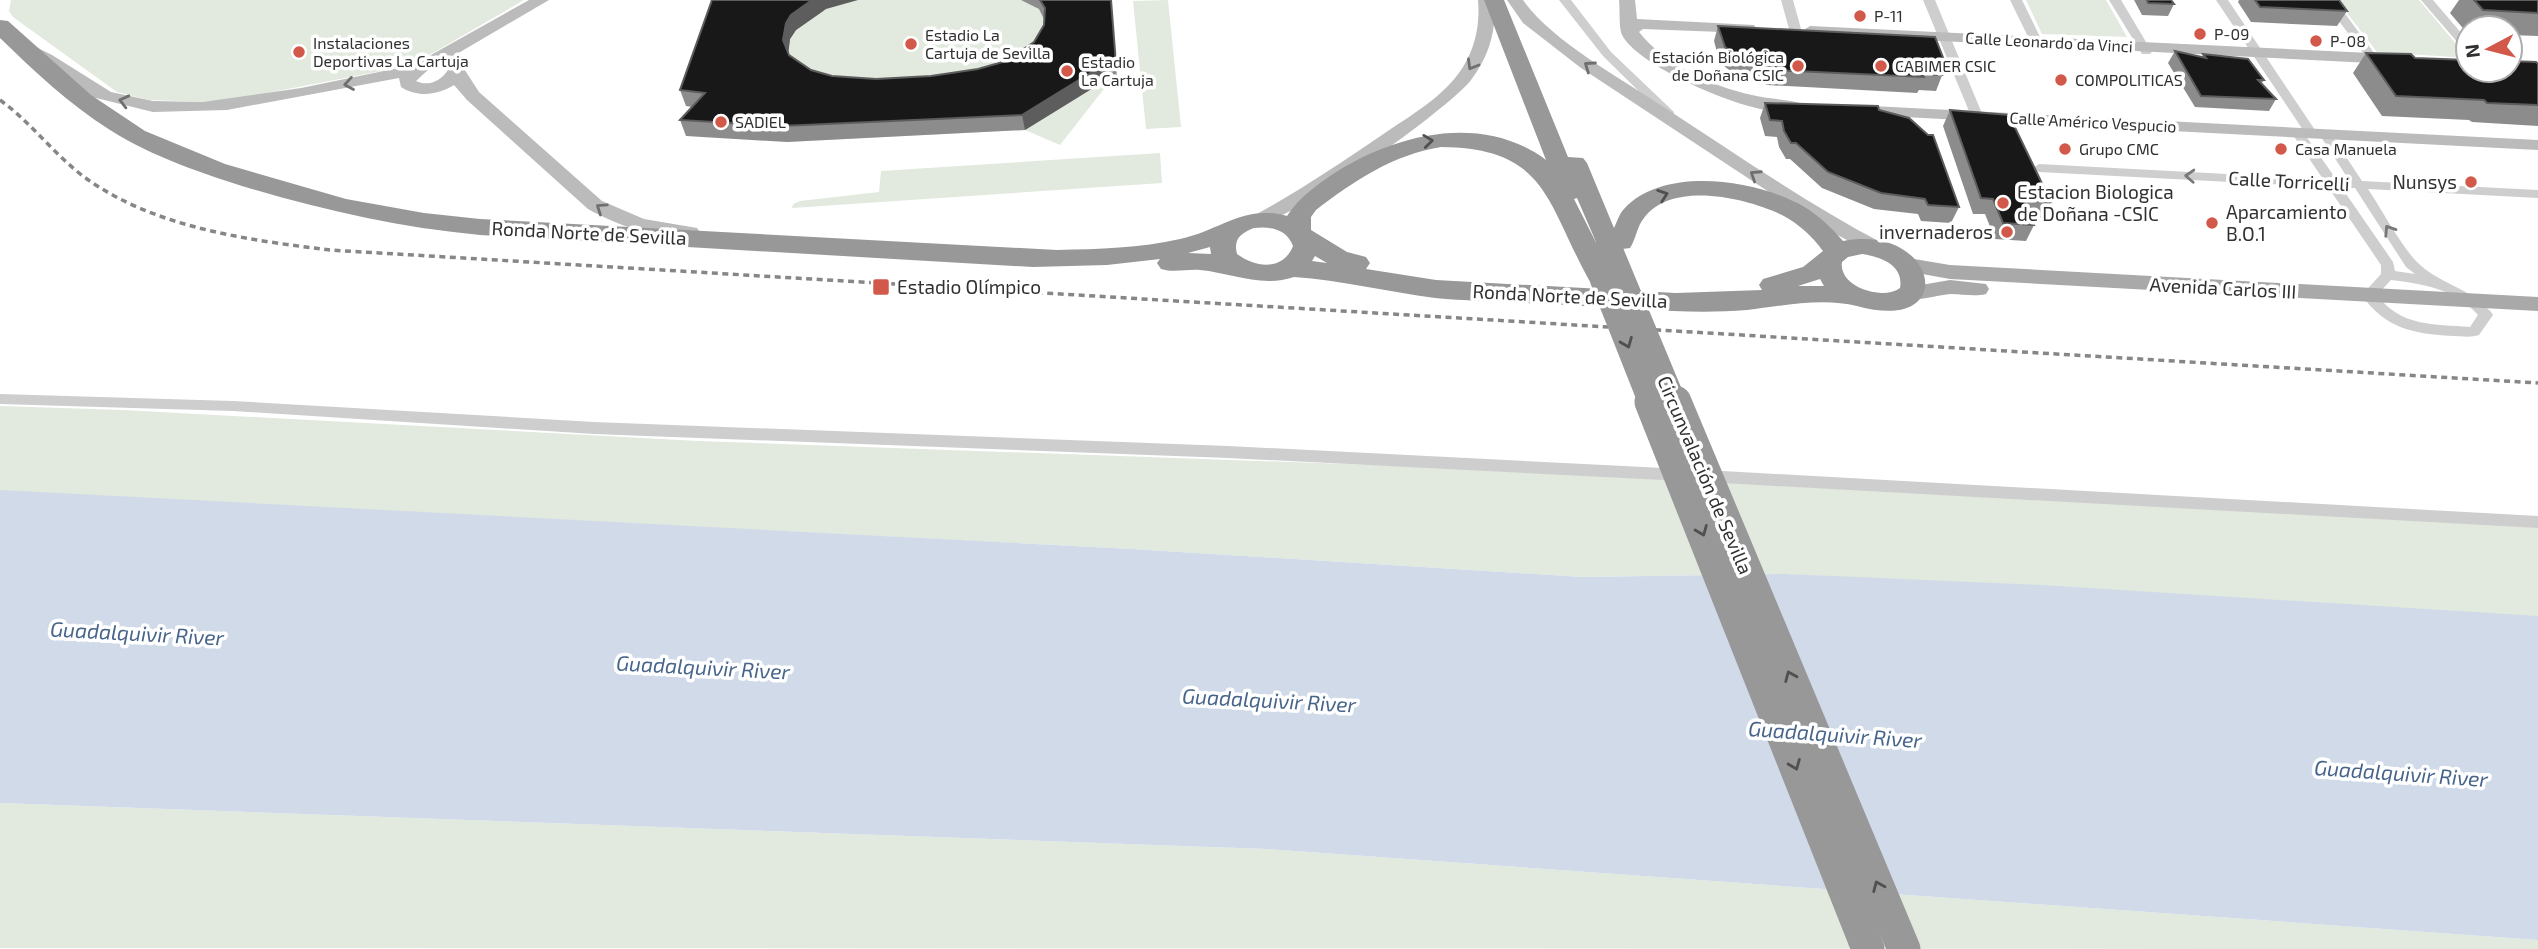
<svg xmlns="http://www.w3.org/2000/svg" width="2538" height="949" font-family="'Exo 2',sans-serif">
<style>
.green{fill:#e2e9de}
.water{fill:#d0dae9}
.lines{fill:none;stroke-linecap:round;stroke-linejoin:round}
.street{fill:#cecece;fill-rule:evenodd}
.secondary{fill:#bbb;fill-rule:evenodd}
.primary{fill:#a9a9a9;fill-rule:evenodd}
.highway{fill:#989898;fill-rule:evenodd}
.rail{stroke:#868686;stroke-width:3.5;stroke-dasharray:6 4.5;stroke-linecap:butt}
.highway-bridge-far1{stroke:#989898;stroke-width:24}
.highway-bridge{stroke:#989898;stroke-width:33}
.wall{fill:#8c8c8c}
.shaded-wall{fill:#5d5d5d}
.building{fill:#181818;stroke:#5d5d5d;stroke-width:2}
.oneway{stroke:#6f6f6f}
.oneway2{stroke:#505050}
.oneway3{stroke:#787878}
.poi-dot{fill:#d25949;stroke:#fff;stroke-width:2.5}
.labels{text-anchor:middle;stroke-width:7;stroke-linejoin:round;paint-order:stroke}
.far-poi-label{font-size:16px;fill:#313131;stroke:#fff;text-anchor:start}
.far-street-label{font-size:16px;fill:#313131;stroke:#fff}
.street-label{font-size:19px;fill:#313131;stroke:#fff}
.poi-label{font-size:19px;fill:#313131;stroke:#fff;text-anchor:start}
.water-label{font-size:21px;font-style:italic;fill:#47648a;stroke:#fff}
</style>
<rect width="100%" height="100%" fill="#fff"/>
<path class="green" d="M11,0H524L433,53L392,69L246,97L206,102L149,100L117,92L13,17L9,11Z
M731,0H1111L1118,84L1107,85L1060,145L1025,130L787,142Z
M1168,0L1181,127L1146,129L1133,1Z
M2026,0H2106L2127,37L2042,34Z
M2337,0H2419L2468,58L2377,52Z
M1160,153L1162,183L792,208L793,204L800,201L879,192L881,171Z
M0,406L123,410L698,441L1738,478L2538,522V618L1786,574L1583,577L1132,549L0,491Z
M0,803L1266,849L2538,940V949L0,948Z"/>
<path class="water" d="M0,490L1132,549L1583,577L1786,574L2041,585L2538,616V940L1266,849L0,803Z"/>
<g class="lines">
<path class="street" d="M1559,0H1571L1611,52L1674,112V118H1666L1603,56Z
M1781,0H1793L1803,36L1801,38L1791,36Z
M1923,0H1935L1983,116L1981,119L1977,120L1971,116Z
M2010,0H2022L2045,47L2043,49L2039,50L2033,47Z
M2109,0H2121L2152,52L2150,54H2142Z
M2216,0H2228L2317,133L2315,136H2307Z
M2323,0H2335L2380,61V65H2372Z
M2421,0H2433L2468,41V51L2464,50Z
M2297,128L2301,129L2336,179L2349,180L2319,134L2321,131H2329L2362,181L2538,190V198L2368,189C2382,210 2400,244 2416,261C2438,284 2468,286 2491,312L2493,315L2479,335C2470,338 2461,336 2452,336C2414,334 2384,328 2362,295L2381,274V265L2328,187L2039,172L2033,168L2039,164L2323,179L2291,132ZM2342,188H2355L2406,267L2415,274L2395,271L2393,262ZM2391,280C2424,284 2455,289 2478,315L2470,327C2434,324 2401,327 2377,295Z
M0,394L233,401L594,422L1228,446L1683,469L1691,475L1683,481L1228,458L594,434L233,411L0,404Z
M1705,470L2538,516V528L1705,482L1697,476Z"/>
<path class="secondary" d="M529,0H549L450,58L459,61L479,92L602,201L644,219L697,228L700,232L697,236C667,244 614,224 588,209L467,100L454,85C438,95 418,98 401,87L399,78L227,110L153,112L92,97L20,50L22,46H34L52,55L111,92L153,101L203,102L301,88L413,65ZM443,67L448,70C441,81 428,87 416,81L429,69Z
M1478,0H1494C1497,30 1489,56 1471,80C1451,107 1281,230 1255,223L1252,219L1255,215C1299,191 1341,163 1382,135C1411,115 1444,97 1463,67C1476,46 1480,23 1478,0Z
M1507,0H1523C1552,41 1619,77 1662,106C1735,153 1807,204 1884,244L1887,248L1884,252H1870L1822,227L1581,68L1523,23Z
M1619,0H1635L1637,19L1754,25L1756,28L1754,31L1748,33L1643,29L1639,32C1665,65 1711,86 1752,95C1768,99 1784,99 1800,103L1803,107C1781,131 1630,66 1621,32C1619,24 1620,10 1619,0Z
M1810,26L2391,54L2399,59L2391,64L1804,34L1802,31Z
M1852,105L2538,140V150L1846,114L1843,110L1846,106Z"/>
<path class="primary" d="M1908,258L1950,265L2538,297V311L1950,279L1900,270L1897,265L1900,260Z
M1950,280L1986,284L1989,289L1986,294C1974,297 1963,294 1951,294C1935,295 1920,302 1904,298L1901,293L1904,288Z"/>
<path class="highway" d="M1484,0H1504L1568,157L1583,158L1587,163L1614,228C1617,222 1619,214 1624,209C1664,165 1757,180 1803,206C1819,216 1831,227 1843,241C1938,223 1961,335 1857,306C1822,297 1782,306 1747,310C1723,312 1697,312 1673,311C1623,309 1574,305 1525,303C1495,301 1464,301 1435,298C1388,292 1341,280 1294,277C1261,288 1232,273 1200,270C1186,269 1174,273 1161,269L1157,263L1160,259L1107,265L1033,267L480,235C402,228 327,211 252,189C203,174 153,157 110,130C69,104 34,71 0,38V20L8,21L91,95L145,131L225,164L346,199L424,213L480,219L1057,250C1099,249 1140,248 1180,239C1221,230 1244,204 1287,216C1299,198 1313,188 1330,176C1391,135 1481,111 1546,160ZM1441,147C1547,148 1546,202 1589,280L1593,286L1602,289L1611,286L1615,280L1574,199L1577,198L1599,249L1608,251L1630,248C1636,239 1637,226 1644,218C1672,180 1747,198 1782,215C1799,224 1812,236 1823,251L1803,267L1763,279L1759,285L1762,290L1676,293L1436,280L1366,269L1370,263L1366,257L1347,252L1311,230V217L1316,210C1354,181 1392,155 1441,147ZM1254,228C1270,226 1287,229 1293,246C1283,271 1256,268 1237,254C1233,239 1241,233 1254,228ZM1210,247L1211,254L1188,253ZM1862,254C1881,257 1904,265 1900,288C1883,301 1838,287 1842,262L1848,257ZM1315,256L1327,263L1312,261ZM1820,279L1824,286H1798Z"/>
<path class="rail" d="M0,100C32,123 55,156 87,179C156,228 248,240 330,250L2538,383"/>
<path class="highway-bridge-far1" d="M1608,243L1675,404
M1602,280L1651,404"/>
<path class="highway-bridge" d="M1651,402L1868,949
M1675,402L1904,949"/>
</g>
<path class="wall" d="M1021,0H1111L1117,79L1106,80L1025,130L787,142L686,136L680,120L692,107L686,106L680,90L826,9L796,30L790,39L788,52L789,55L811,70L832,76L876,79L931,76L978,69L1006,61L1034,42L1044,25V19L1039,9Z
M2134,0H2171L2174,4L2168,16L2142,15Z
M2239,0H2339L2347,11L2337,26L2251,22L2238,2Z
M2459,0H2538V36L2510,35V28H2468V33H2467L2450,13Z
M1718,26L1946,65L1936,91L1919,90L1917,93L1767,85L1737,76L1720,63L1714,41Z
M2175,51L2202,57L2203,54L2264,80L2262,83L2276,99L2269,111L2195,107L2168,63Z
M2366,53L2415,58L2538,64V126L2472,122L2469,120L2382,116L2353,73Z
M1765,103L1879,110L1959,207L1951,223L1921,221L1918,214L1874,209L1822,188L1790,159H1786L1779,147L1777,137L1765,136L1760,118Z
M1950,110L2051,202L2043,218L2031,217L2034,225L2026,241L1995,239L1985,214H1973L1943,126Z"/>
<path class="shaded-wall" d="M812,0H858L826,9L796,30L790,39L788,56L783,40L786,23L791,15Z
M1105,64L1106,80L1025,130L1022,115Z"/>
<path class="building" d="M712,0H812L791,15L786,23L783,40L789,55L811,70L832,76L876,79L931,76L978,69L1006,61L1034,42L1044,25L1045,8L1040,0H1111L1116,64H1105L1022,115L782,126L680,120L705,93L680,90Z
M2147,0H2171L2174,4L2148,3Z
M2255,0H2339L2347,11L2260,7Z
M2474,0H2538V13L2483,10Z
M1718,26L1935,37L1946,65L1938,64L1942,75L1923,74L1924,77L1772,70L1741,60L1725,47Z
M2175,51L2206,58L2203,54L2248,59L2264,80H2258L2276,99L2201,96Z
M2366,53L2411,54L2415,58L2468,60V70H2510V61L2536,62L2538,64V105L2487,103L2484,100L2396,96Z
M1765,103L1878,106L1879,110L1909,118L1928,135H1933L1959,207L1928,205L1925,199L1881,193L1828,172L1796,143H1791L1784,131L1782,121L1770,120Z
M1950,110L2009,115L2051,202L2024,200L2034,225L2003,223L1993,199L1981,198Z"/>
<defs><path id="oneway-chevron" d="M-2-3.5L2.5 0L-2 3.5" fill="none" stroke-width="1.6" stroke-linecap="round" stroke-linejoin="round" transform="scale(1.75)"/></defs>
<g class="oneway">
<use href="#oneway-chevron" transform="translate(1472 65) rotate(120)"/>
<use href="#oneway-chevron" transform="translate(1589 66) rotate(-145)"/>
<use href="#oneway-chevron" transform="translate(349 84) rotate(170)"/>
<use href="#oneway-chevron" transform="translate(124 101) rotate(-166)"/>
<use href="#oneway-chevron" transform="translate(1755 175) rotate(-147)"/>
<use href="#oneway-chevron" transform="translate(601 208) rotate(-146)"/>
</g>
<g class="oneway2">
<use href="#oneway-chevron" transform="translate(1428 141) rotate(-7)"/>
<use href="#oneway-chevron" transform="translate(1663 195) rotate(-19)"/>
<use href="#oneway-chevron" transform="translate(1627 343) rotate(68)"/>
<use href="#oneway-chevron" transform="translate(1702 531) rotate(68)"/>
<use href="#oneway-chevron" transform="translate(1790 676) rotate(-113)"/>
<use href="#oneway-chevron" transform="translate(1795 765) rotate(68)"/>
<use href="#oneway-chevron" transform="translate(1878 886) rotate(-113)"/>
</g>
<g class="oneway3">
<use href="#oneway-chevron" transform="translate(2190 176) rotate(-177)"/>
<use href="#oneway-chevron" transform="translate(2389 230) rotate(-123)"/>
</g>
<g class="poi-dot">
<circle cx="1860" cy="16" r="7"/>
<circle cx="2200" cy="34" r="7"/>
<circle cx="2316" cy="41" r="7"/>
<circle cx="911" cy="44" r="7"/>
<circle cx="299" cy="52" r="7"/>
<circle cx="1798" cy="66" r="7"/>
<circle cx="1881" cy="66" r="7"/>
<circle cx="1067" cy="71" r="7"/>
<circle cx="2061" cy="80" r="7"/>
<circle cx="721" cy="122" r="7"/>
<circle cx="2065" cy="149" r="7"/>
<circle cx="2281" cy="149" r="7"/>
<circle cx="2471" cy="182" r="7"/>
<circle cx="2003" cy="203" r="7"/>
<circle cx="2212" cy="223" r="7"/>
<circle cx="2007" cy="232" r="7"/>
<rect x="872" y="278" width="18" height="18" rx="3.5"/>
</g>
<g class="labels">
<g class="far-poi-label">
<text x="1874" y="22">P-11</text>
<text x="2214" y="40">P-09</text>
<text x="925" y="41">Estadio La<tspan x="925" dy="18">Cartuja de Sevilla</tspan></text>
<text x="2330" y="47">P-08</text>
<text x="313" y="49">Instalaciones<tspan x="313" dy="18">Deportivas La Cartuja</tspan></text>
<text x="1784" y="63" text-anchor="end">Estación Biológica<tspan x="1784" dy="18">de Doñana CSIC</tspan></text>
<text x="1081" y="68">Estadio<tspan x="1081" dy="18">La Cartuja</tspan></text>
<text x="1895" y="72">CABIMER CSIC</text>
<text x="2075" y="86">COMPOLITICAS</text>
<text x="735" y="128">SADIEL</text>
<text x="2079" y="155">Grupo CMC</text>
<text x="2295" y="155">Casa Manuela</text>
</g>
<g class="far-street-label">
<text transform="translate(2049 42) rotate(3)" y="6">Calle Leonardo da Vinci</text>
<text transform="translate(2093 122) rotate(3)" y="6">Calle Américo Vespucio</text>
</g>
<g class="street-label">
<text transform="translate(2289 181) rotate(3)" y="7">Calle Torricelli</text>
<text transform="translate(589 233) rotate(3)" y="7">Ronda Norte de Sevilla</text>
<text transform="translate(2223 288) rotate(3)" y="7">Avenida Carlos III</text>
<text transform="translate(1570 296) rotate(3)" y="7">Ronda Norte de Sevilla</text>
<text transform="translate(1705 475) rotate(67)" y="7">Circunvalación de Sevilla</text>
</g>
<g class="poi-label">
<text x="2457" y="189" text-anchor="end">Nunsys</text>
<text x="2017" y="199">Estacion Biologica<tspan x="2017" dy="22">de Doñana -CSIC</tspan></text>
<text x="2226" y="219">Aparcamiento<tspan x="2226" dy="22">B.O.1</tspan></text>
<text x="1993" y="239" text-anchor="end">invernaderos</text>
<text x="897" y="294">Estadio Olímpico</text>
</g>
<g class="water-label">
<text transform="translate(137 634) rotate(3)" y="7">Guadalquivir River</text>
<text transform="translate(703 668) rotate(3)" y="7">Guadalquivir River</text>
<text transform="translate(1269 701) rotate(3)" y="7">Guadalquivir River</text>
<text transform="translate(1835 735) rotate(4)" y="7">Guadalquivir River</text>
<text transform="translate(2401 774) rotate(4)" y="7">Guadalquivir River</text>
</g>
</g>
<g transform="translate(2489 49) rotate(263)"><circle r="33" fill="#ffffff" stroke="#adadad" stroke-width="2"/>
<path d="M0-5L12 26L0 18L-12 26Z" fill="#d25949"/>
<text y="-10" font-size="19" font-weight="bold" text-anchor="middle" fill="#313131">N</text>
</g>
</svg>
